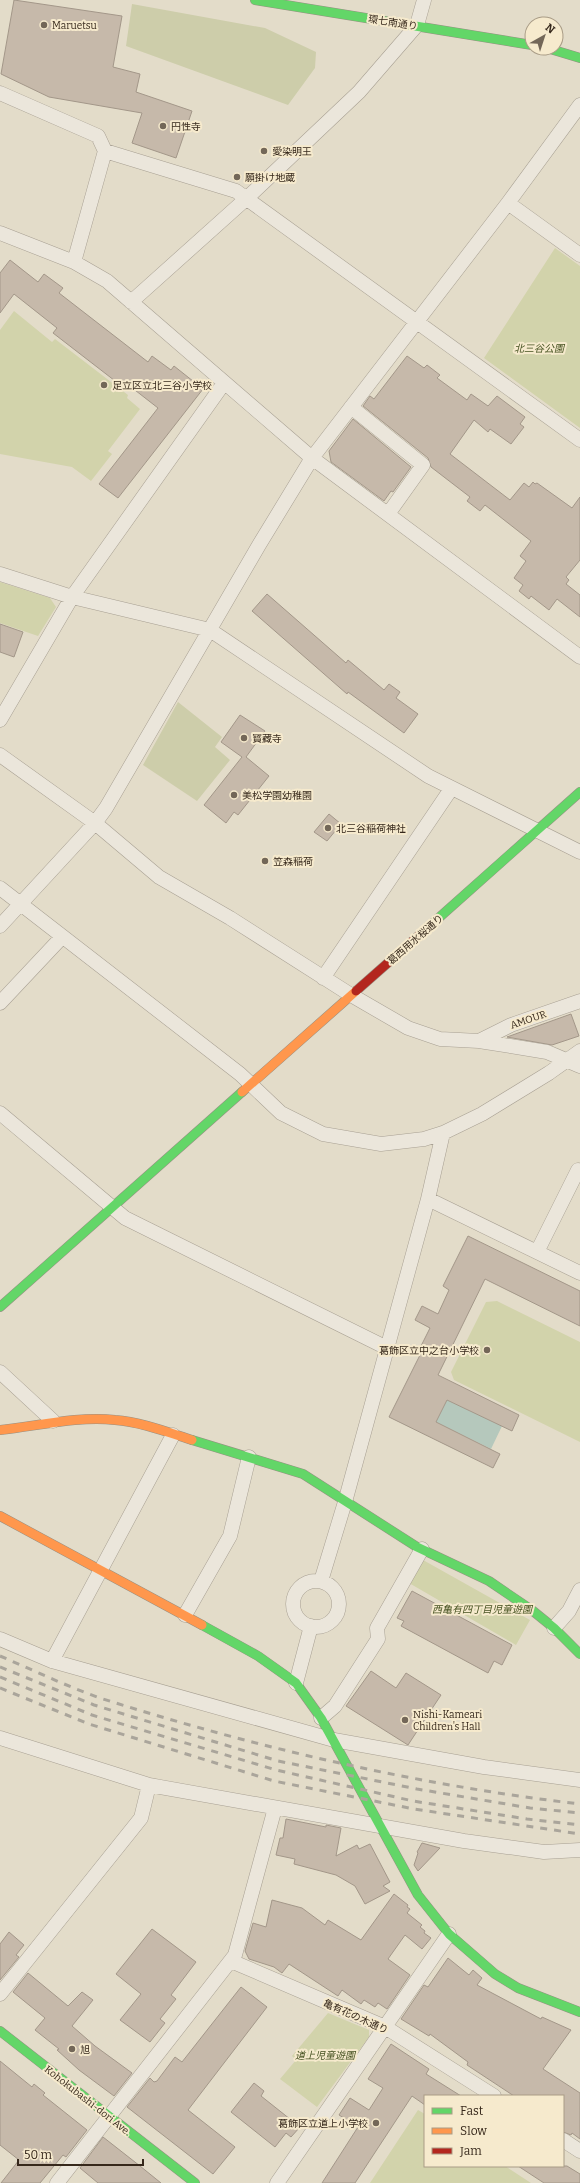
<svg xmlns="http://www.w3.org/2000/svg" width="580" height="2183" font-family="Bitter,'Noto Sans JP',serif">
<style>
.green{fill:#d2d3ab}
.cemetery{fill:#cdcdaa}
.water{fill:#b5c8bc}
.building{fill:#c6b9aa;stroke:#a39789}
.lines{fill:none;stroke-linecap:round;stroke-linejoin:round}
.street-casing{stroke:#a8a093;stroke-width:15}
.fast-casing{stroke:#979083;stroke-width:10}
.slow-casing{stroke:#979083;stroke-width:10}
.jam-casing{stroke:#979083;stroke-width:10}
.street{stroke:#ebe6db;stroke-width:14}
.fast{stroke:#63d668;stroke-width:9}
.slow{stroke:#ff974d;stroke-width:9}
.jam{stroke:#b3261e;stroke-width:9}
.rail{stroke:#aaa59b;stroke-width:3;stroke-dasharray:7 7;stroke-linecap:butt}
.poi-dot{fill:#736758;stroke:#f6eacd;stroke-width:1.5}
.labels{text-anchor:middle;stroke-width:4;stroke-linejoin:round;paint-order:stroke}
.street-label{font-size:10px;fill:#36281b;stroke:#f6eacd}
.poi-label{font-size:10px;fill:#36281b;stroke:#f6eacd;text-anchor:start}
.park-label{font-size:10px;font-style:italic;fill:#465221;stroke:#f6eacd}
</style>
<rect width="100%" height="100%" fill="#e3dcc9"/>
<path class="green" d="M555,248L580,266V428L484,358Z
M14,311L52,342L55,339L128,395L127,398L140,409L108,451L112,454L91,481L72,467L0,454V330Z
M0,582L50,598L56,607L38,636L0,623Z
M497,1301L580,1342V1442L454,1380L451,1372L486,1302Z
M423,1560L530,1620L516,1645L409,1583Z
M328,2013L369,2030V2037L317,2107L280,2079L296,2060L292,2056Z
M418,2110L425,2114V2166H505L531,2183H370Z"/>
<path class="cemetery" d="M132,4L265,28L316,52L315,68L288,105L126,46Z
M178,702L222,737L215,747L230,760L197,801L143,765Z"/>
<path class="water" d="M447,1400L502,1426L491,1449L436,1422Z"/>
<path class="building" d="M14,0L122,16L113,67L140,74L136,92L192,111L176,158L132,143L142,113L49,97L1,74Z
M10,260L38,282L44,274L63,288L59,293L148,362L152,356L171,370L174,366L203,389L118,498L99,484L158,408L122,380L119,384L53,333L57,328L14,294L0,313V273Z
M407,356L424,368L427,365L440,375L437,378L467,400L471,394L488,406L497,396L525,417L520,424L524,427L511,444L490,429L488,432L474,420L450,454L510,500L524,483L529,487L533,482L535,484L537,483L572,508L580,497V560L566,577L569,580L566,584L580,595V617L557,599L549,610L531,596L529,599L519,591L523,585L514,578L526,561L520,556L531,541L485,505L480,511L467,501L470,497L431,467L428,458L363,406L370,396L374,399Z
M353,419L411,467L393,492L391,491L384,501L331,462L329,451Z
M267,594L346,663L348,660L384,690L389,684L400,692L396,698L418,714L404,733L348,692L347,694L252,611Z
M0,624L23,632L14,657L0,652Z
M240,715L265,731L246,757L269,776L238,815L234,812L226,823L204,805L242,757L221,742Z
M329,814L341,824L327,841L314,832Z
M571,1014L579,1036L552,1045L507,1037Z
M468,1236L580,1291V1326L485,1279L438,1375L519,1415L512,1431L447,1400L436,1422L500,1454L493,1468L389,1417L423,1349L420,1348L430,1328L415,1320L422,1306L438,1314L449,1290L443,1286Z
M412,1591L512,1645L502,1665L494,1661L488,1673L401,1626L404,1621L397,1618Z
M371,1671L396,1688L406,1673L441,1695L408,1745L346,1706Z
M286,1819L326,1827V1825L341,1828L336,1856L357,1845L359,1849L370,1844L390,1882L383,1886L390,1891L365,1904L355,1886L336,1875L294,1864L295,1859L276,1855L280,1838H283Z
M422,1843L440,1848L418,1871L414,1865L418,1853L417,1852Z
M394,1894L408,1905L407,1907L410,1909L407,1913L422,1925L420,1927L425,1931L424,1933L431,1938L422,1949L405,1935L388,1959L410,1975L387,2009L378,2003L375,2007L364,2000L361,2004L342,1990L338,1996L289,1964L282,1973L274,1967L249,1959L245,1951L253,1923L266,1927L272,1900L302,1908L325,1925L328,1920L361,1940Z
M152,1929L196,1962L171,1995L176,1999L160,2019L165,2023L150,2042L120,2020L141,1994L116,1974Z
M9,1932L24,1945L16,1955L19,1957L0,1980V1944Z
M448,1958L469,1975L473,1970L482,1978L477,1985L541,2019L542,2017L571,2030L543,2069L580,2093V2139L572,2133L571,2135L563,2132V2096H514L467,2065L468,2062L430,2034L429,2036L401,2019L424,1985L428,1987Z
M28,1973L68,2006L82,1992L93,2000L72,2026L95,2046L132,2073L114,2096L79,2070L57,2050L59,2049L35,2030L45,2018L13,1992Z
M241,1987L267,2007L188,2110L235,2147L213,2174L127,2107L150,2078L154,2082L157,2081L175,2057L182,2062Z
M391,2044L429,2069L426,2074L461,2096H425V2105L412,2096L355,2183H322L358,2127L339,2115L350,2098L369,2110L383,2088L368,2079Z
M0,2061L32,2087L34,2084L45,2093L43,2095L87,2130L66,2157L63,2155L40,2183H1L19,2160L0,2145Z
M254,2083L264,2091L261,2096L300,2127L291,2137L286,2133L275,2147L231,2112Z
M103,2137L140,2166L161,2183H98L80,2168Z
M518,2166H567L580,2174V2183H544Z"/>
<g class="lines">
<g class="street-casing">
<path id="street" d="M0,93L98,136L105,151L74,262
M105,151L236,191L580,440
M508,203L580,255
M0,233L74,262L107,281L312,458L580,657
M131,302L247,198L359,92L417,25L424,0
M351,407L423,465L388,514
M0,574L72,597L210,630L428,776L580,852
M0,720L72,597L224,383
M0,755L95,823L159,877L230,918L351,995L408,1028L440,1039L479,1041L547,1052L580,1066
M0,888L240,1074L281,1113L323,1134L381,1144L424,1139L443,1133L482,1114L549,1073L580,1051
M0,926L95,823L106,808L259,545L312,458L508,203L580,105
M323,978L451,789
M0,1003L62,937
M479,1041L511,1025L580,1001
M0,1113L125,1218L387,1348
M428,1199L580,1273
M537,1252L578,1170L580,1171
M0,1372L53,1421
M321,1581L345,1502L428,1199L443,1133
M293 1604a23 23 0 1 1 46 0a23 23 0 1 1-46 0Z
M185,1615L230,1536L249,1457
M554,1628L569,1611L580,1590
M0,1639L52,1661L334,1740L484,1767L580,1780
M52,1661L173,1435
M296,1683L311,1626
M321,1718L335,1706L378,1639L377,1628L422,1549
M0,1738L149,1785L464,1841L544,1852L580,1850
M231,1961L385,2027L494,2096
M0,1994L141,1818L149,1785
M563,2140L580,2151
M57,2183L235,1955L275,1808
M277,2183L449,1934"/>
</g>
<g class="fast-casing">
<path id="fast" d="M255,0L532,45
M547,48L580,58
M424,931L580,792
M0,1307L242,1092
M192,1440L303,1474L417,1547L489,1581L533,1611L554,1628L580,1654
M202,1625L258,1656L296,1683L321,1718L418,1895L449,1934L495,1974L518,1988L580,2012
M0,2031L195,2183"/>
</g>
<g class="slow-casing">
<path id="slow" d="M242,1092L356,991
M0,1430C38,1426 77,1416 115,1420C141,1422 167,1432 192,1440
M0,1516L202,1625"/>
</g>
<g class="jam-casing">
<path id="jam" d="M356,991L424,931"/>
</g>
<use href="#street" class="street"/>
<use href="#fast" class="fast"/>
<use href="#slow" class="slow"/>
<use href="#jam" class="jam"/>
<path class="rail" d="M0,1656C33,1670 66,1686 100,1698C257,1748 417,1785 580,1804
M0,1667L94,1705L278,1761L417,1789L530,1808L580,1813
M0,1677L92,1715L276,1770L413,1801L527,1819L580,1825
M0,1688L89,1724L274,1781L414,1809L580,1834"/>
</g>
<g class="poi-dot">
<circle cx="44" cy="25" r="4"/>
<circle cx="163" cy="126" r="4"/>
<circle cx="264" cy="151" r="4"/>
<circle cx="237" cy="177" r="4"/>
<circle cx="104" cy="385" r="4"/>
<circle cx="244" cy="738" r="4"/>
<circle cx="234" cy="795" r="4"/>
<circle cx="328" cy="828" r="4"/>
<circle cx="265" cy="861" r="4"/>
<circle cx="487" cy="1350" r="4"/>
<circle cx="405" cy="1720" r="4"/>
<circle cx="72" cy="2049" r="4"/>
<circle cx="376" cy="2123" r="4"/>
</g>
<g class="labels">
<g class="street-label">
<text transform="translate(393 22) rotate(9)" y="4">環七南通り</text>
<text transform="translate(415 939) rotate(-41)" y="4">葛西用水桜通り</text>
<text transform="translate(528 1019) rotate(-19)" y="4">AMOUR</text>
<text transform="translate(356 2016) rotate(24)" y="4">亀有花の木通り</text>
<text transform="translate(88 2100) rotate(38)" y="4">Kohokubashi-dori Ave.</text>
</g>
<g class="poi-label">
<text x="52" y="29">Maruetsu</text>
<text x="171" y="130">円性寺</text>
<text x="272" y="155">愛染明王</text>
<text x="245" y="181">願掛け地蔵</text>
<text x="112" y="389">足立区立北三谷小学校</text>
<text x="252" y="742">寳藏寺</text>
<text x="242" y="799">美松学園幼稚園</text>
<text x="336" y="832">北三谷稲荷神社</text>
<text x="273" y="865">笠森稲荷</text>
<text x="479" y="1354" text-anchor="end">葛飾区立中之台小学校</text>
<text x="413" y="1718">Nishi-Kameari<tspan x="413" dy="12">Children's Hall</tspan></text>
<text x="80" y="2053">旭</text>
<text x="368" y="2127" text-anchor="end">葛飾区立道上小学校</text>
</g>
<g class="park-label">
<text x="539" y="352">北三谷公園</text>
<text x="482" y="1613">西亀有四丁目児童遊園</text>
<text x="325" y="2059">道上児童遊園</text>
</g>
</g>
<rect x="424" y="2095" width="140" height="72" fill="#f6eacd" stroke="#a99c86"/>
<rect x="432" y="2108" width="20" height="6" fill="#63d668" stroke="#a99c86"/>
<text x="460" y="2115" font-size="12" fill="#36281b">Fast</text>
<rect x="432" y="2128" width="20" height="6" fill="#ff974d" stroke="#a99c86"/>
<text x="460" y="2135" font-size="12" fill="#36281b">Slow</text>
<rect x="432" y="2148" width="20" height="6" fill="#b3261e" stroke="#a99c86"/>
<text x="460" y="2155" font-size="12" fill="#36281b">Jam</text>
<g transform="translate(544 36) rotate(39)"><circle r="19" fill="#f6eacd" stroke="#a99c86"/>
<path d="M0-3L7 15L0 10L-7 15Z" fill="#736758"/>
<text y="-6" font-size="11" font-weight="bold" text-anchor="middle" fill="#36281b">N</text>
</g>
<path d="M18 2159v6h125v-6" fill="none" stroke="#36281b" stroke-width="2"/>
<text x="24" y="2159" font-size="12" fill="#36281b" stroke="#f6eacd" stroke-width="3" paint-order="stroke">50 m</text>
</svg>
